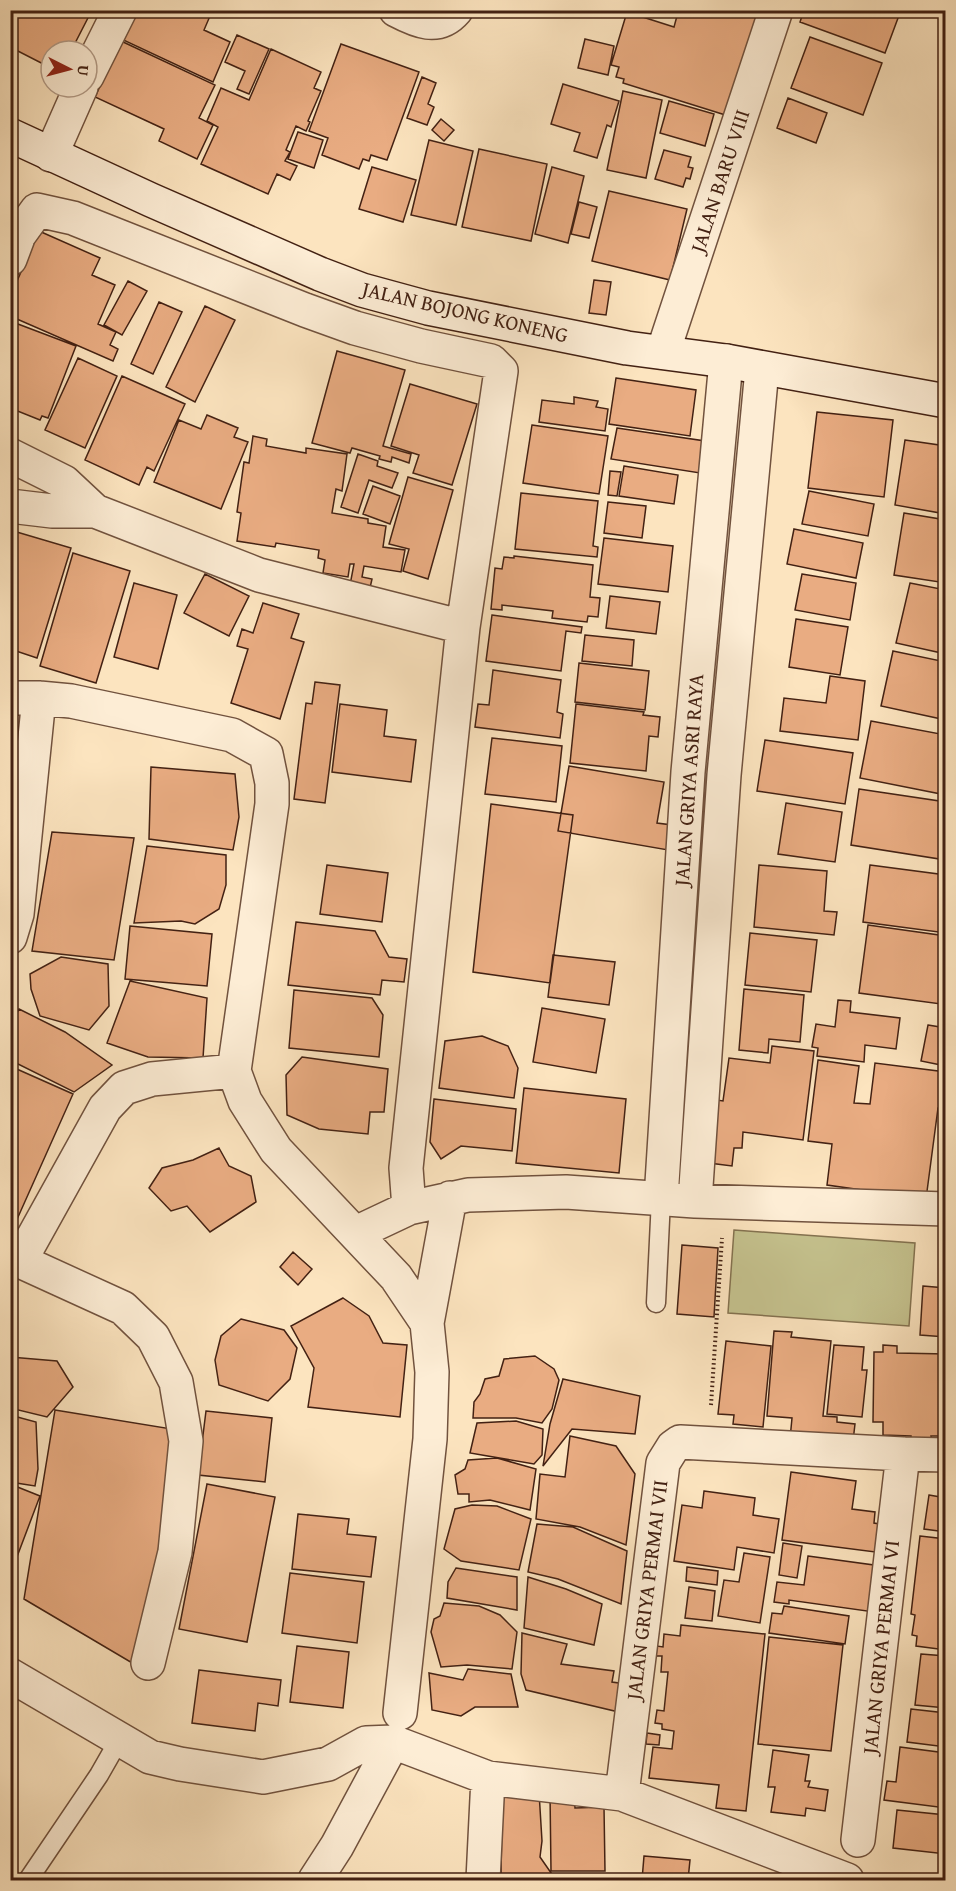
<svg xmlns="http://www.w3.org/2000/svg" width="956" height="1891" font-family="'Gentium Book Plus',serif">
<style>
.green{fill:#c5c28e;stroke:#847250;stroke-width:1.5}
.building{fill:#e9ac82;stroke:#432113;stroke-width:1.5}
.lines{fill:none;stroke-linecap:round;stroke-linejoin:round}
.lane-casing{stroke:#71523e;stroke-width:21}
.street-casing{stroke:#71523e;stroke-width:36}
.secondary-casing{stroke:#432113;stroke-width:36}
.path{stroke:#432113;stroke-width:4;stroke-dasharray:1.5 3;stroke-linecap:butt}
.lane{stroke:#fdedd5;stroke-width:18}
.street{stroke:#fdedd5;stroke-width:33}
.secondary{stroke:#fdedd5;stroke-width:33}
.labels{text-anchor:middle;stroke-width:4.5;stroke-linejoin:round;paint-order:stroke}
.street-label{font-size:21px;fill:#432113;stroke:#fdedd5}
</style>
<rect width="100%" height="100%" fill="#fce4bf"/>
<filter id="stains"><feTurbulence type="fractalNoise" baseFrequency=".00333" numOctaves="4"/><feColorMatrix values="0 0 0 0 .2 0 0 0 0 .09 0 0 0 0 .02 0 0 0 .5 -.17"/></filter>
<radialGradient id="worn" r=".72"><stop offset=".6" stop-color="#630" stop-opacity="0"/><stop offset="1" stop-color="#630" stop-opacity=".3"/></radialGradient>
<path class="green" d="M734,1230L915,1243L909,1326L728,1313Z"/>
<path class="building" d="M10,10H92L71,51H51V68L10,47Z
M132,10H197L210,16L204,30L230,42L213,82L119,38Z
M658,10H773L735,118L623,83L624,79L616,77L619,67L611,65L627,12L674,27L677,16Z
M804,10H901L885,53L800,22Z
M237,35L269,49L249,94L237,89L245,71L225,62Z
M810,37L882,63L863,115L791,88Z
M585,39L614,46L608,75L578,68Z
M121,41L215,85L199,118L213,125L197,159L159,141L164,129L95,97Z
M341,44L419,72L387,160L371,155L369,161L363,159L359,169L322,155L328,138L309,131Z
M271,49L321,72L314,88L321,91L308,121L310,122L306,131L296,126L286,150L290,152L285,161L297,166L290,180L277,174L268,194L201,164L218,127L207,121L221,88L249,100Z
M422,77L436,83L428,104L434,107L427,125L407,118Z
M563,84L619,101L611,127L607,125L597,158L574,151L580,133L551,124Z
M623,91L662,100L646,178L607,170Z
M788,98L827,113L816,143L777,128Z
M669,101L714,114L705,146L660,133Z
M441,119L454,130L444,141L432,130Z
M298,132L323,140L314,168L288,159Z
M429,140L473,151L456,225L411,215Z
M479,149L547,164L531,241L462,227Z
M664,150L691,157L688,167L693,168L690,179L686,178L683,187L655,179Z
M372,167L416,180L403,222L359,209Z
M552,167L584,176L568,243L535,234Z
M609,191L687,209L670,280L592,261Z
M579,202L597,207L589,238L571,234Z
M39,231L100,258L92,275L115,285L98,324L116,332L110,345L118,349L113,361L10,316V297Z
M594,280L611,282L606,315L589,313Z
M128,281L147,291L122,335L104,325Z
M159,302L182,312L153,374L131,364Z
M205,306L235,320L195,402L166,387Z
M10,321L76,346L48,418L42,416L40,420L10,408Z
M337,351L405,370L383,446L411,454L409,463L392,457L391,462L379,459L380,456L352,448L350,453L312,443Z
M78,358L117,376L85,448L45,430Z
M122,376L185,404L154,471L147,467L139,485L85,460Z
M616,378L696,390L690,436L609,424Z
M410,384L477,404L452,485L413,473L419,455L391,446Z
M574,397L598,401L596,407L608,409L605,431L539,422L542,400L574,404Z
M817,412L893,420L884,497L808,488Z
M207,415L238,428L234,437L248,442L221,509L154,482L179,420L201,429Z
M532,425L608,436L599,494L523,483Z
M617,428L705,441L700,473L611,459Z
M253,436L267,439L266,446L306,453V448L347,454L342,491L336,489L332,513L368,519V523L386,526L383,547L405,550L401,572L364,566L362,577L372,579L370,588L350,585L354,564H350L348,577L323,573L325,560L318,558L319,550L276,543L275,547L237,541L241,513L237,512L244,462L249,463Z
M905,440L946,446V514L895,505Z
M358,454L378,461L377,466L398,473L392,488L369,480L358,513L341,507Z
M624,466L678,475L674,504L619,496Z
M610,471L621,472L617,496L608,495Z
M408,477L453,490L428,579L403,571L409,549L389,544Z
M373,486L400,496L390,524L363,514Z
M809,491L874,504L868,536L802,524Z
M521,493L598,501L593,546L598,547L597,557L515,549Z
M608,502L646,506L642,538L604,533Z
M904,513L946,520V583L894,575Z
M794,529L863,543L856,578L787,564Z
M10,530L71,548L37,658L10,649Z
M604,538L673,546L668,592L598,584Z
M73,553L130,571L96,683L40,666Z
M514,556L593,565L590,597L600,598L598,617L588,616L587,622L552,618L553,611L502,605V610L491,609L495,568L502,569L504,557L514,558Z
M205,574L249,596L229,636L184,613Z
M802,574L856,583L850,620L795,610Z
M134,583L177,595L158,669L114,657Z
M910,583L946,590V654L896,643Z
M610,596L660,602L656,634L606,628Z
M263,603L299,614L291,638L304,642L280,719L231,703L248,649L237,646L242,629L253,633Z
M492,615L582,627L581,633L566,631L561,671L486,661Z
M796,619L848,627L840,675L789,667Z
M585,635L634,640L632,666L582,661Z
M893,651L946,662V720L881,706Z
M579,663L649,671L645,710L575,702Z
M493,670L561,680L557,712L563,714L560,738L475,727L478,704L489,705Z
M830,676L865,681L858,740L780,731L784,698L826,703Z
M315,682L340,685L325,803L294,799L306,703L312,704Z
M340,704L387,710L384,736L416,740L411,782L332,772Z
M576,704L644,712L643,715L660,717L658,737L649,736L646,771L570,763Z
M871,721L946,735V795L860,778Z
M492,738L562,746L556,802L485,794Z
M765,740L853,753L845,804L757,791Z
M10,745L21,746L10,821Z
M569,766L664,782L657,823L672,825L668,850L558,831Z
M151,767L235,774L239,817L233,850L149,839Z
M859,789L946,802V860L851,845Z
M786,803L842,812L835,862L778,854Z
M491,804L573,815L550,983L473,972Z
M52,832L134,838L114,960L32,951Z
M147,846L226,855V885L219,909L195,924L181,921L134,923Z
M327,865L388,873L382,922L320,914Z
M759,865L827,871L824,911L837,912L834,935L754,927Z
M870,865L946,875V933L863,922Z
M296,922L375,931L389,957L407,959L404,982L382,980L380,995L288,985Z
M868,925L946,936V972L941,1004L859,993Z
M130,926L212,934L207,986L125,979Z
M750,933L817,940L811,992L745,985Z
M553,955L615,962L609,1005L548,997Z
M61,957L108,964L109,1006L89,1030L40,1016L31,989L30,974Z
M130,981L207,998L203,1058L148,1057L107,1043Z
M744,989L804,995L800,1042L769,1039L768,1053L739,1050Z
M294,990L372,998L383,1015L379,1057L289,1048Z
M838,1000L851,1001L850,1012L900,1018L896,1049L865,1045L864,1062L817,1056L818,1048L812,1047L816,1024L835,1027Z
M542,1008L605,1019L596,1073L533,1062Z
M19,1009L65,1032L112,1065L74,1092L10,1060V1026Z
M928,1025L946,1028V1066L921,1061Z
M482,1036L508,1046L518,1068L514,1098L439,1088L445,1041Z
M772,1046L814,1051L803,1140L743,1132L742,1148H734L732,1166L709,1163L717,1100L723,1101L729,1058L770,1063Z
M302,1057L388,1069L384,1112H370L368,1134L319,1129L287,1115L286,1075Z
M818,1060L859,1066L854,1103L870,1104L875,1063L946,1072V1109L938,1108L926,1199L827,1185L832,1144L808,1141Z
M10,1066L73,1094L10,1235Z
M524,1088L626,1099L619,1173L516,1163Z
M434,1099L516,1109L512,1151L461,1146L441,1159L430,1142Z
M219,1148L229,1166L251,1176L256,1202L210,1232L187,1206L171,1211L149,1188L162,1168L193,1160Z
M682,1245L718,1248L714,1317L677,1314Z
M293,1252L312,1269L298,1285L280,1267Z
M923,1286L946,1288V1337L920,1335Z
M343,1298L369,1316L383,1343L407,1345L400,1417L308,1407L314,1368L291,1326Z
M241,1319L284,1330L297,1348L290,1379L268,1401L219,1385L215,1360L221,1336Z
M774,1331L792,1332L791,1337L831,1341L823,1416L837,1417V1422L855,1424L853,1441L790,1439L792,1418L767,1416Z
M726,1341L771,1346L763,1427L733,1424L734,1415L718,1414Z
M834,1345L864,1347L862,1370H867L862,1417L827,1414Z
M883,1345L897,1346V1353L946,1354V1436H931L932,1447H911V1436L883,1435V1422H873L874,1352H883Z
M535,1356L554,1369L559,1380L552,1409L542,1423L516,1418H473L474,1402L480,1394L485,1379L499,1376L504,1359Z
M10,1357L57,1361L73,1387L47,1417L10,1408Z
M563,1379L640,1396L635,1434L572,1429L543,1466L550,1424Z
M55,1410L178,1430L139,1667L24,1599Z
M206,1411L272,1418L265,1482L198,1475Z
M10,1415L36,1422L38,1469L35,1486L10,1482Z
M516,1421L543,1429L542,1455L534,1464L470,1453L477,1423Z
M570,1436L616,1446L635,1474L626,1545L580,1527L536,1519L540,1474L565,1477Z
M497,1458L536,1469L530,1510L490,1500L469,1502V1494H458L455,1475L465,1469L468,1460Z
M791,1472L856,1481L852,1509L875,1512L874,1523L886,1525L883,1553L782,1540Z
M10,1484L40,1496L15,1562L10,1560Z
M207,1484L275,1497L247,1642L179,1629Z
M704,1491L755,1498L753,1515L779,1519L774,1553L737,1547L734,1570L674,1561L682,1505L702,1508Z
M929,1495L946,1498V1532L924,1529Z
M472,1505L497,1506L531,1519L519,1570L461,1561L444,1549L455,1509Z
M298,1514L349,1519L347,1534L376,1537L371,1577L292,1569Z
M537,1524L573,1527L627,1551L621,1604L558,1579L528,1572Z
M920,1536L946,1539V1650L916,1646L917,1636L912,1635L915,1615L911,1614Z
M783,1543L802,1546L797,1578L779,1575Z
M744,1553L770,1557L760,1623L718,1616L724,1580L739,1582Z
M808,1556L881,1566L874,1612L789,1600V1604L774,1602L777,1582L804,1585Z
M687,1567L718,1571L717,1585L686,1581Z
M456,1568L517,1577V1610L447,1598L448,1582Z
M290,1573L364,1582L357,1643L282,1633Z
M528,1577L566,1589L602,1604L594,1645L524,1628Z
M689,1587L715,1591L712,1621L685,1618Z
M444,1603L479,1606L500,1615L517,1632L512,1669L467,1665L441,1667L431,1632L434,1619L440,1616Z
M784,1606L849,1616L845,1644L769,1633L772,1613L782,1614Z
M681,1625L765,1634L746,1811L716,1808L719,1785L649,1778L653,1747L672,1749L674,1731L662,1729V1724L655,1723L657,1710L664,1711L668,1672H661L662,1656H656L657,1646L663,1647L664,1634L680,1636Z
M522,1633L567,1644L561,1664L614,1671L612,1682L626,1684L623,1713L526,1690L521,1674Z
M769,1637L843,1645L831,1751L758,1744Z
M297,1646L349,1652L343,1708L290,1702Z
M921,1654L946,1656V1708L915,1705Z
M468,1669L511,1674L518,1707H475L461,1716L432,1710L429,1673L463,1680Z
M199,1670L281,1680L278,1706L258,1703L255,1731L192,1723Z
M911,1709L946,1713V1747L907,1742Z
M647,1733L660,1735L659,1745L646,1744Z
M900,1747L946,1753V1808L884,1800L887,1781L896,1782Z
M773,1750L809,1755L805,1781H810L808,1787L828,1790L825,1811L806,1808L805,1816L771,1812L775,1787H768Z
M516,1790L539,1792L542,1841L540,1857L556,1880H501L502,1797Z
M550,1793H574L575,1808L604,1807L605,1871H551Z
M897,1810L946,1815V1854L893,1848Z
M644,1856L690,1860L688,1880H642Z"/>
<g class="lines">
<g class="lane-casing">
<path id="lane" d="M656,1303L661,1199
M28,1880L99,1775L119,1740"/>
</g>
<g class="street-casing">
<path id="street" d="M396,10C417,21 438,31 456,10
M87,76L120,10
M51,155L81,87
M10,259L19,235L37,210L73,218L305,310L355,328L421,346L491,361L501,371L463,627L406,1168L409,1208
M663,352L776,10
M10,455L64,482L95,511
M10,506L52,511H95L259,575L463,627
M10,698H39L71,701L232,735L266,754L272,783V804L234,1071L245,1101L276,1150L396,1277L427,1323
M10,937L17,914L39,698
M661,1199L688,772L726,361
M695,1201L724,775L762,369
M356,1233L409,1208L468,1195L566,1192L695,1201L946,1209
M148,1663L175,1552L186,1441L176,1382L153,1337L123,1308L20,1261L105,1108L124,1088L152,1079L234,1071
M10,1675L150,1757L180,1764L263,1777L328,1764L366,1743L393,1742L488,1778L622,1794L847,1880
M400,1713L430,1439L432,1372L427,1323L450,1198
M622,1794L663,1463L673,1447L680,1442L903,1454L946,1455
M858,1840L903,1454
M315,1880L337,1846L393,1742
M483,1880L488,1778"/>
</g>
<g class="secondary-casing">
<path id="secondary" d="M10,135L151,200L320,274L362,290L428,308L627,348L726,361L946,401"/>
</g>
<path class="path" d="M711,1405L722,1238"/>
<use href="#lane" class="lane"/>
<use href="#street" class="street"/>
<use href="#secondary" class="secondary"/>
</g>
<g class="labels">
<g class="street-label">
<text transform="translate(720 181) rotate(-72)" y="7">JALAN BARU VIII</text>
<text transform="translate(465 312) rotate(13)" y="7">JALAN BOJONG KONENG</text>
<text transform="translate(689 780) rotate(-86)" y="7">JALAN GRIYA ASRI RAYA</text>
<text transform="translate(647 1590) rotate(-83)" y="7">JALAN GRIYA PERMAI VII</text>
<text transform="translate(881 1647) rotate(-84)" y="7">JALAN GRIYA PERMAI VI</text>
</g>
</g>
<rect width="956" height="1891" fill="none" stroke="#fce4bf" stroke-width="36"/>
<rect x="12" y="12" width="932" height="1867" fill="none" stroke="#432113" stroke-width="3"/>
<rect x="18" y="18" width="920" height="1855" fill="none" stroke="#432113" stroke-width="1.5"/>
<g transform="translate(69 69) rotate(96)"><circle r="28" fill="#fdedd5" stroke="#b39b87" stroke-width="1.5"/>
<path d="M0-4.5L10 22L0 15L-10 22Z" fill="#8f2418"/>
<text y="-9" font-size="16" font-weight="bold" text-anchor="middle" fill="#432113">U</text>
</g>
<rect width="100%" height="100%" filter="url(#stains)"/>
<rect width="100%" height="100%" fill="url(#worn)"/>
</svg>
